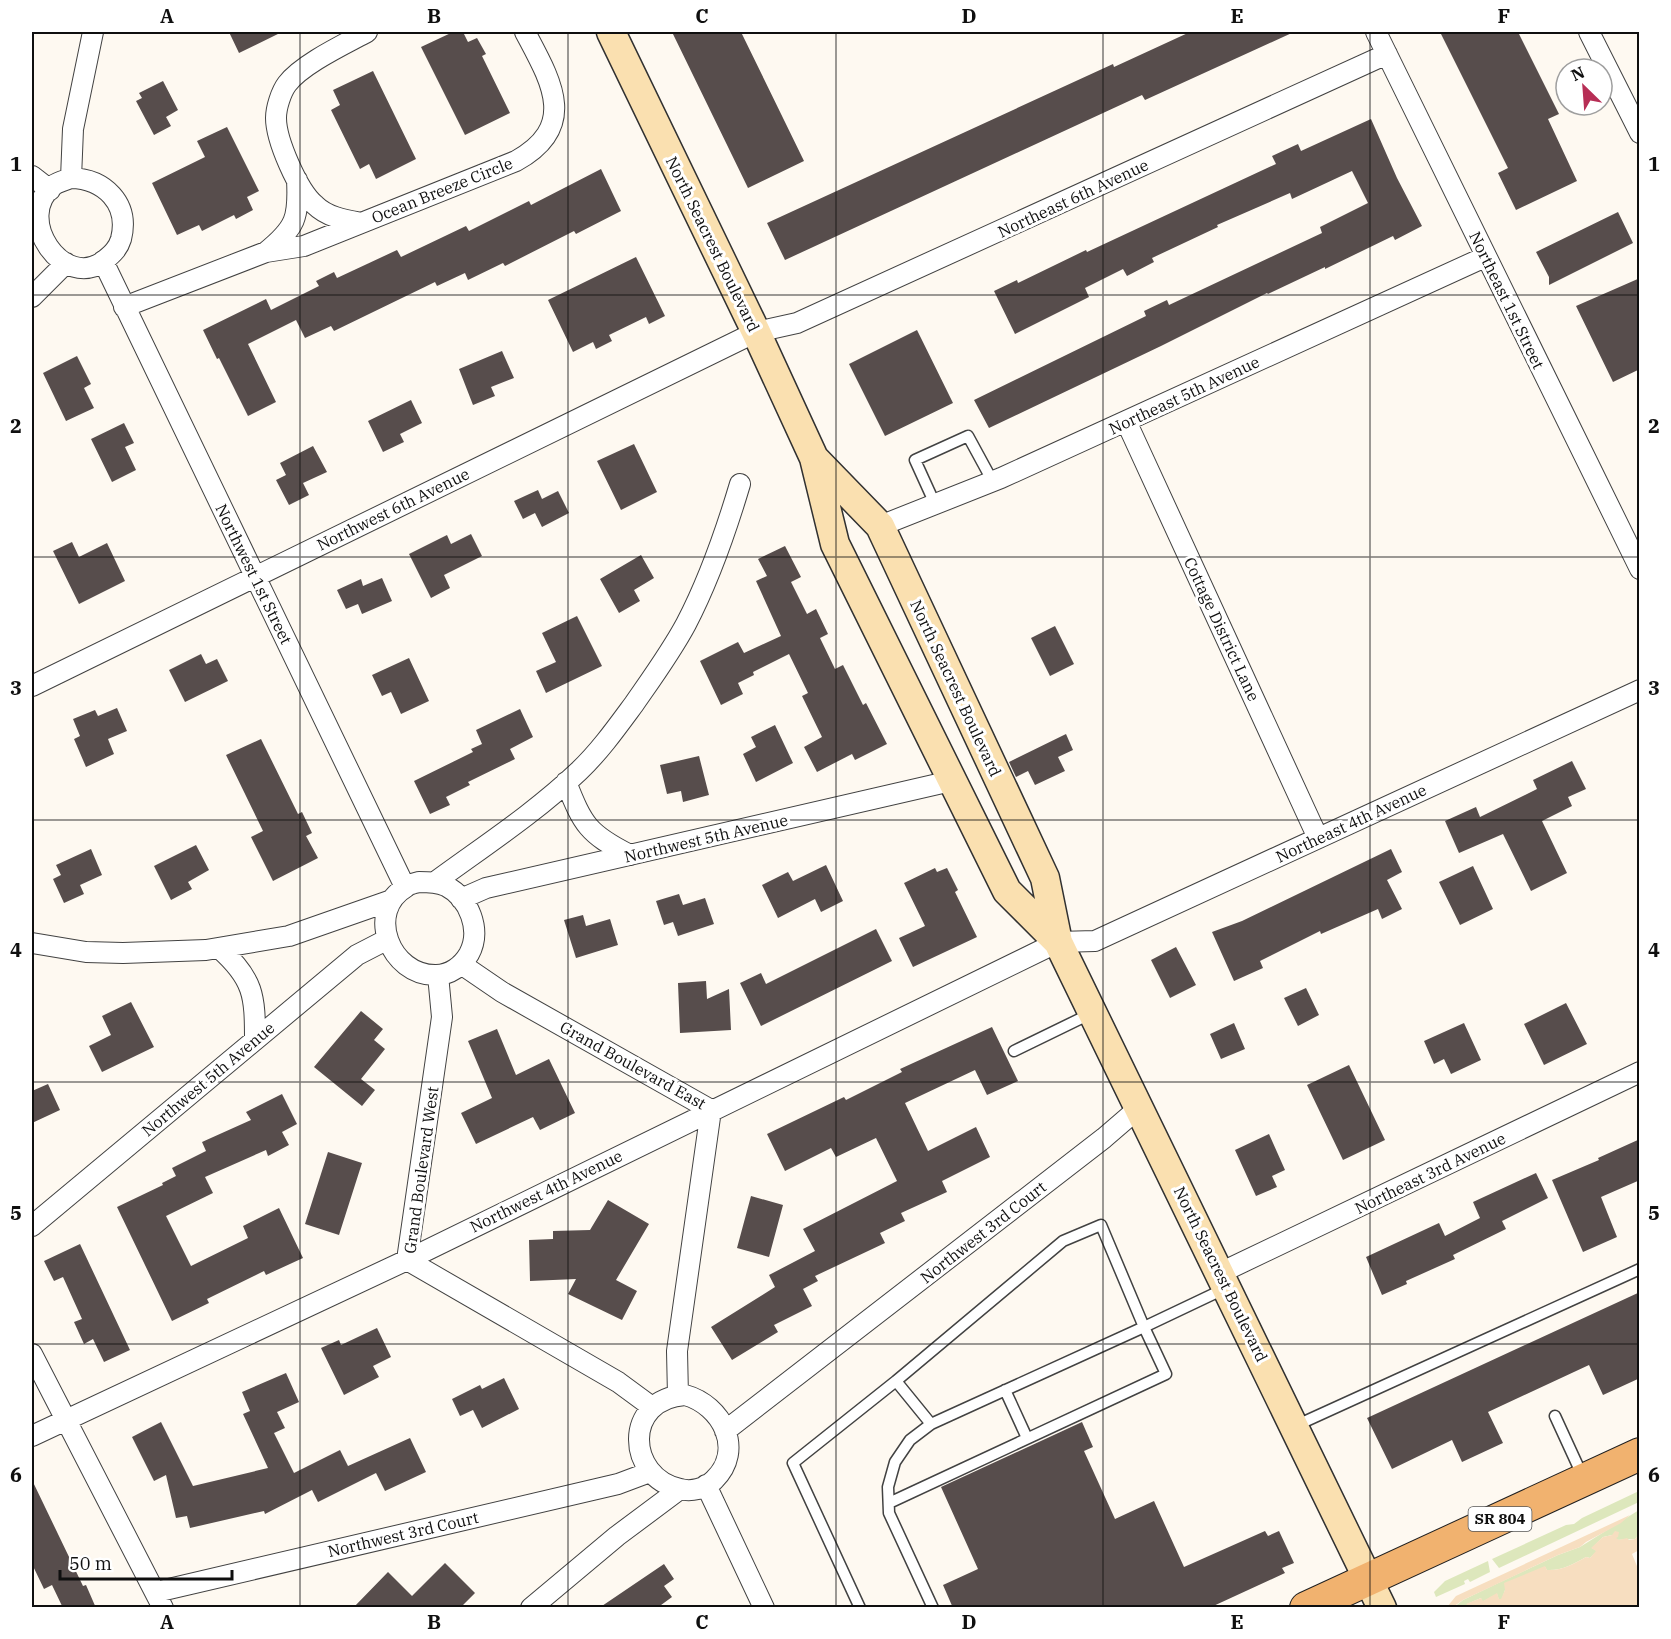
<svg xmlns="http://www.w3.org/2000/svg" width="1671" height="1639" font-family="'IBM Plex Serif',serif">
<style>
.green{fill:#dde7bc}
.sand{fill:#f7dec0}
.building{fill:#574d4c}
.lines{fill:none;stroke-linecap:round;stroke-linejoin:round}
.lane-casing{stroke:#424242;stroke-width:13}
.street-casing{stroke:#424242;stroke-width:22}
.secondary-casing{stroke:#313131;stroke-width:31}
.primary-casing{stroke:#202020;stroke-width:34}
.lane{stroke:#fff;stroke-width:10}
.street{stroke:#fff;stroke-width:20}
.secondary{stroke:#fae0b0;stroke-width:28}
.primary{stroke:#f1b26f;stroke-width:32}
.grid{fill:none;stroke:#0f0f0f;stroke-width:1.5;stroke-opacity:0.55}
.labels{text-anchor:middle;stroke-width:6;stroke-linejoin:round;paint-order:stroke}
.shield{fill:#fff;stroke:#575757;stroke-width:1.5}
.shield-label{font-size:15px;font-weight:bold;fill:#0f0f0f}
.street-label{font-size:16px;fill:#0f0f0f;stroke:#fff}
.neatline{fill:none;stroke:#0f0f0f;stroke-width:2}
.grid-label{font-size:20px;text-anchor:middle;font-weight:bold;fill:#0f0f0f}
</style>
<rect width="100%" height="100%" fill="#fef9f1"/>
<path class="green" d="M1639,1491V1502L1499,1568L1492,1559L1566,1525L1574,1524L1582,1518Z
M1639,1510V1534L1635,1539L1616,1540L1612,1535L1603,1537L1592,1548L1597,1551L1590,1558L1586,1557C1574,1564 1561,1571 1547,1570L1545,1567L1505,1590L1502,1599L1499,1600L1497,1594L1482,1602L1481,1598L1467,1604L1471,1607L1453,1608L1463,1600L1492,1586L1558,1555L1580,1547Z
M1488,1561L1490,1572L1470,1582L1468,1579L1464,1581L1465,1584L1436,1597L1434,1592L1445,1581Z"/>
<path class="sand" d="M1630,1515L1621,1523L1586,1542L1580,1547L1558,1555L1463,1600L1453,1607H1447L1456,1596Z
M1615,1531L1619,1532L1618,1537L1616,1538L1619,1540L1627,1538L1629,1540L1635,1539L1639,1534V1550L1632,1554L1639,1571V1607L1471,1608L1466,1604L1481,1598L1483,1601L1497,1593L1499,1599H1501L1505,1590L1504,1583L1545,1566L1547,1570C1561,1571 1574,1564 1586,1557L1590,1558L1596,1551L1591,1548L1603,1537L1612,1535Z"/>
<path class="building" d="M229,32H282L239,53Z
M453,32H463L468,42L477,38L486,54L482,56L510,113L465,135L421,47Z
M672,32H741L804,161L748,188Z
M1190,32H1294L1145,100L1142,95L785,260L767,223L1113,64L1114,67Z
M1440,32H1518L1559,114L1548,119L1577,181L1516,210L1498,173L1508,168Z
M373,71L416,159L376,179L369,164L360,169L331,110L340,105L333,90Z
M163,81L178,110L166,117L171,126L154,135L136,101L142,98L139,93Z
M1371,119L1397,178L1422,226L1395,240L1393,236L1325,269V267L1268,294L1267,293L1161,346L989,428L974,400L1146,316L1144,311L1167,300L1169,305L1322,233L1320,227L1368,203L1352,171L1292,199L1290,193L1217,225L1218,227L1152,258L1154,262L1127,276L1123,269L1085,288L1089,297L1015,334L994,291L1017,280L1018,283L1086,250L1087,252L1276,164L1272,156L1298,144L1301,151Z
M227,127L259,191L247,197L253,210L236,219L234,215L202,231L199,225L177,235L152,183L205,157L197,141Z
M601,169L621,211L576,234L574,231L505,266L503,263L468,280L465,273L437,286L435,282L334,331L331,326L305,338L296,320L248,344L276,402L248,416L219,358L217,359L203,330L266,299L271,310L319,286L316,281L334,272L337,278L397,250L401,257L466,226L469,231L529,201L531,205Z
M1618,212L1633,243L1549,285V277L1536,252Z
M636,257L665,316L649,324L646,317L609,335L612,341L596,349L593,342L573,352L548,300Z
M1640,278V369L1613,382L1576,306Z
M917,330L953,403L885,436L849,364Z
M502,351L514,378L491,387L495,396L473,405L459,369Z
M77,356L91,384L84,388L94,408L66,421L43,373Z
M411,400L422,423L400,434L404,442L383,452L368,421Z
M124,423L134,443L125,447L136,470L112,482L91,439Z
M634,444L657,492L621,510L597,461Z
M313,446L327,472L303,483L309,495L289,505L276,480L286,475L280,463Z
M538,490L542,499L558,491L569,513L542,527L535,513L523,519L514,501Z
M471,534L482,556L444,575L450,588L431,598L409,554L447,535L451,544Z
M72,542L79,557L107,543L125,581L79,604L53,551Z
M785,546L801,577L791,582L807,614L816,609L828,634L820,638L835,669L843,665L863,705L866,703L887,744L855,760L852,754L817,772L804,747L822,737L802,696L808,693L789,654L753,672L754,675L738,683L743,694L721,705L700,661L738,642L744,653L781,636L756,581L767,576L758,559Z
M641,555L654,578L634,590L640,601L619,613L600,579Z
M382,578L392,601L362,614L358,604L346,609L337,590L361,579L363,586Z
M577,616L602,666L546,693L536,671L556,662L542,633Z
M1055,626L1074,664L1050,676L1031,638Z
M201,654L206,664L217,659L228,681L185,702L169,670Z
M409,658L429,701L401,714L391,692L382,696L372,675Z
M117,708L127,731L108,739L114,754L86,767L74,739L80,736L73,719L95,710L98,716Z
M520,709L533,737L510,749L515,759L468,782L470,785L446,797L450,805L430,814L414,781L473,752L471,749L482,744L476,730Z
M775,725L793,763L756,782L743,754L756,747L751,737Z
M1066,734L1073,750L1058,757L1065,771L1035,785L1028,771L1016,777L1009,762Z
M261,739L298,814L302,812L312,833L306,836L318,858L273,881L251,837L263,831L226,755Z
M699,756L709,795L683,802L681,791L667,794L660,765Z
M1572,761L1586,789L1568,797L1572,806L1542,821L1567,873L1531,891L1503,834L1459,853L1445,821L1476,807L1480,817L1537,789L1533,780Z
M196,845L209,870L188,882L192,889L171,900L154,866Z
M91,849L102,875L80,885L84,894L64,903L53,879L61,875L56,865Z
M1391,849L1402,872L1387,880L1402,909L1382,919L1378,909L1321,934L1320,931L1260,961L1263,968L1234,981L1212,932L1242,921Z
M826,865L843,901L821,912L815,899L778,918L762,885L788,872L793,881Z
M1473,866L1493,909L1460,925L1439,882Z
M935,868L937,872L947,868L958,890L955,892L977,937L913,967L899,938L925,926L904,883Z
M679,894L683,905L705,898L714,924L678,936L673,922L664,925L656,901Z
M583,915L586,926L610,919L618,945L576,958L564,920Z
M876,929L892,961L761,1026L740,983L761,973L766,984Z
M1176,947L1196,985L1170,998L1151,960Z
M706,981L707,999L729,989L731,1030L680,1033L678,983Z
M1306,988L1319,1015L1298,1026L1284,998Z
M131,1002L154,1047L102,1072L89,1046L111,1035L102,1016Z
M1566,1003L1587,1044L1544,1065L1524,1024Z
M361,1011L383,1029L374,1040L385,1049L361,1079L375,1090L362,1106L314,1067Z
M1234,1023L1245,1049L1221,1059L1210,1034Z
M1464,1023L1481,1060L1451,1074L1444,1059L1434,1064L1424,1041Z
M992,1027L1018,1081L987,1095L975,1070L905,1103L928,1151L976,1127L990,1157L942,1181L947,1192L901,1213L905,1221L880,1233L885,1243L815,1276L818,1281L803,1289L812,1306L774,1325L778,1332L732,1360L711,1327L775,1287L769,1275L815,1251L803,1229L897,1181L876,1138L836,1157L831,1148L785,1171L767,1134L844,1097L846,1100L902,1072L900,1069Z
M497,1029L516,1075L549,1059L575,1113L540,1130L533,1117L476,1144L461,1113L492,1098L468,1041Z
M1349,1065L1385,1140L1343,1160L1307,1085Z
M48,1084L60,1110L32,1123V1091Z
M282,1094L297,1124L282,1132L289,1145L268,1156L266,1150L205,1177L213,1193L166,1216L191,1266L248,1238L243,1226L279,1208L303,1258L266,1275L264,1271L207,1299L209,1303L172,1321L117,1207L163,1185L162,1183L176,1176L172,1168L206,1151L202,1142L251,1120L246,1112Z
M1269,1134L1285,1170L1272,1176L1277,1187L1256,1196L1235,1150Z
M1640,1139V1180L1601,1197L1617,1237L1583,1252L1552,1180L1599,1160L1598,1158Z
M328,1152L362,1163L339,1235L305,1224Z
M1536,1173L1548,1198L1502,1221L1506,1229L1453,1255L1455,1259L1406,1281L1407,1284L1382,1295L1366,1257L1439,1223L1445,1236L1480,1218L1473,1202Z
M751,1196L783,1205L769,1257L737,1248Z
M608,1200L649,1224L616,1280L637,1291L622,1320L568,1294L576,1279L530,1281L529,1240L553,1239V1231L590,1230Z
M80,1244L130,1350L104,1362L93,1339L84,1344L74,1322L82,1319L63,1277L54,1281L44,1261Z
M1640,1292V1378L1603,1395L1589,1365L1488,1412L1503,1443L1462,1462L1452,1440L1392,1469L1367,1418Z
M377,1328L391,1357L373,1366L379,1377L344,1395L321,1348L339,1340L341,1345Z
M286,1373L299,1402L277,1412L285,1428L274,1433L294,1473L340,1450L348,1466L410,1438L426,1472L385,1491L376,1473L318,1502L312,1490L265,1514L264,1511L190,1528L187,1516L176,1518L166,1475L154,1481L132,1437L161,1422L193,1486L268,1468L243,1414L250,1411L242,1392Z
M504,1378L519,1409L482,1428L473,1410L460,1416L452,1399L480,1385L482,1389Z
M1082,1422L1093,1447L1084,1451L1115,1519L1154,1501L1184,1567L1265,1531L1268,1536L1279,1531L1294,1563L1282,1568L1285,1573L1209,1608H953L943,1585L978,1569L941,1487Z
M32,1480L83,1586L86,1585L96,1608H63L52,1585L44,1589L32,1564Z
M445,1563L475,1593L460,1608H353L388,1572L412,1596Z
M664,1564L674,1579L664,1586L672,1597L657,1608H599Z"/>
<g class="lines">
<g class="lane-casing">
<path id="lane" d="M935,504L915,460L968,436L993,482
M1014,1051L1090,1014
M896,1381L1063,1241L1101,1225L1144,1327L931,1424
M1005,1390L1027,1438
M1555,1416L1583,1477
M1295,1426L1640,1269
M889,1503L1166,1374L1144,1327L1224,1289
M860,1608L793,1463L896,1381L931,1424L910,1440L895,1462L888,1487L889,1513L933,1608"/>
</g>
<g class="street-casing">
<path id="street" d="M1376,32L1640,569
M1589,32L1640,133
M32,176L50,190
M71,178C104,179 130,203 121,239C118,249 112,254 105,260C64,293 12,217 54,185C58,182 66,180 71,178Z
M71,178L73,129L93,32
M361,223C345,220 327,217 315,205C298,191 276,140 276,118C276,108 281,92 287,84C302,64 345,44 367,32
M266,252C296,228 299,217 297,180
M103,261L405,887
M32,297L66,263
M124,307L266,252L304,246L516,161C579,126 551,81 525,32
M1126,421L1318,838
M880,526L1001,478L1485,257
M32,686L756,332L797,323L1387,54
M566,782C583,825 588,834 630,855
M419,882C428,882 437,882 446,886C469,898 482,930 469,954C462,966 450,975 436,975C390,976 365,911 406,887C409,884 415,883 419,882Z
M435,882C484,846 535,813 579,771C600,751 617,727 634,704C652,678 671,652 686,624C709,580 726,531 740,484
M461,899L486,888L951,781
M32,943L86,952L123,953L206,950L289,936L392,900
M219,948C254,979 255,996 255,1040
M461,964L502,992L711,1110L677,1351L678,1396
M438,975L442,1017L407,1260L618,1382L652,1407
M32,1226L357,955L388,939
M1220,1273L1640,1072
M32,1354L163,1608
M685,1395C722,1405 745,1450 714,1480C705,1489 691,1492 680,1489C626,1477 623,1399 685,1395Z
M725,1431L1104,1138L1140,1107
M32,1436L407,1260L1058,942L1095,941L1640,690
M706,1485L764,1608
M156,1592L618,1484L650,1472
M531,1608L617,1536L680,1489"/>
</g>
<g class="secondary-casing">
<path id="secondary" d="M611,32L756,332L814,458L835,544L1007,891L1058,942
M814,458L880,526L1045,878L1058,942L1382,1608"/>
</g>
<g class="primary-casing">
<path id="primary" d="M1306,1608L1640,1454"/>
</g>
<use href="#lane" class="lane"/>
<use href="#street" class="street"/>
<use href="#secondary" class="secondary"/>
<use href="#primary" class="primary"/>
</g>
<path class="grid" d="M300,32V1608M568,32V1608M836,32V1608M1103,32V1608M1370,32V1608M32,295H1640M32,557H1640M32,820H1640M32,1082H1640M32,1344H1640"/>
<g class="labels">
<rect class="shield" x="1468.5" y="1507" width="63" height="24" rx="4.5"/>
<g class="shield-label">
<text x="1500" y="1524">SR 804</text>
</g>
<g class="street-label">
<text transform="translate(442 190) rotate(-22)" y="6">Ocean Breeze Circle</text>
<text transform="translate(1073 198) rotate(-25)" y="6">Northeast 6th Avenue</text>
<text transform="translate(713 244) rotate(64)" y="6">North Seacrest Boulevard</text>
<text transform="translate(1507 300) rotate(64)" y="6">Northeast 1st Street</text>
<text transform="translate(1184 395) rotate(-25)" y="6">Northeast 5th Avenue</text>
<text transform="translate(393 509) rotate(-26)" y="6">Northwest 6th Avenue</text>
<text transform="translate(254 574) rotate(64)" y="6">Northwest 1st Street</text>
<text transform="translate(1222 629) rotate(65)" y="6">Cottage District Lane</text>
<text transform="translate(956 688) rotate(65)" y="6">North Seacrest Boulevard</text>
<text transform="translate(1351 823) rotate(-25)" y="6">Northeast 4th Avenue</text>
<text transform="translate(706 838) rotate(-13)" y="6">Northwest 5th Avenue</text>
<text transform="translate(633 1065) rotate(29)" y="6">Grand Boulevard East</text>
<text transform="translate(208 1079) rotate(-40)" y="6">Northwest 5th Avenue</text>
<text transform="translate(421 1170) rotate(-82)" y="6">Grand Boulevard West</text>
<text transform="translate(1430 1173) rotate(-26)" y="6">Northeast 3rd Avenue</text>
<text transform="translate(546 1191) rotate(-26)" y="6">Northwest 4th Avenue</text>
<text transform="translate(983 1232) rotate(-38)" y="6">Northwest 3rd Court</text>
<text transform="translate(1221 1274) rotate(64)" y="6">North Seacrest Boulevard</text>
<text transform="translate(403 1534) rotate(-13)" y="6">Northwest 3rd Court</text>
</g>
</g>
<rect width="1671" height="1639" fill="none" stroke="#ffffff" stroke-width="66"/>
<g transform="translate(1584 87) rotate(335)"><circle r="28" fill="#ffffff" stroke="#9f9f9f" stroke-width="1.5"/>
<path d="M0-4.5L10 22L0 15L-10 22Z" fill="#b72e55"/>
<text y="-9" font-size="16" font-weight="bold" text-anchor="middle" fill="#0f0f0f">N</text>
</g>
<path d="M60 1570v9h172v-9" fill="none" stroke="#0f0f0f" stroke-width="3"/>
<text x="69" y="1570" font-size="18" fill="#0f0f0f" stroke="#ffffff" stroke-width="4.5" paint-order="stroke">50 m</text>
<rect x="33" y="33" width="1605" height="1573" class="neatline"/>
<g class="grid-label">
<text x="167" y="23">A</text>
<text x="434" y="23">B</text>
<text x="702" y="23">C</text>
<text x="969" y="23">D</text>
<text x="1237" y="23">E</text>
<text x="1504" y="23">F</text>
<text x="16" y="171">1</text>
<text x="1654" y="171">1</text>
<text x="16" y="433">2</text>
<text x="1654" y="433">2</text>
<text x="16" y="695">3</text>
<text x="1654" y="695">3</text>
<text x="16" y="957">4</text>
<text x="1654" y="957">4</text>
<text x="16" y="1220">5</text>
<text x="1654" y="1220">5</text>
<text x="16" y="1482">6</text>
<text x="1654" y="1482">6</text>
<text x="167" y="1629">A</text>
<text x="434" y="1629">B</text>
<text x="702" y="1629">C</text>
<text x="969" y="1629">D</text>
<text x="1237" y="1629">E</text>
<text x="1504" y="1629">F</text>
</g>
</svg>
